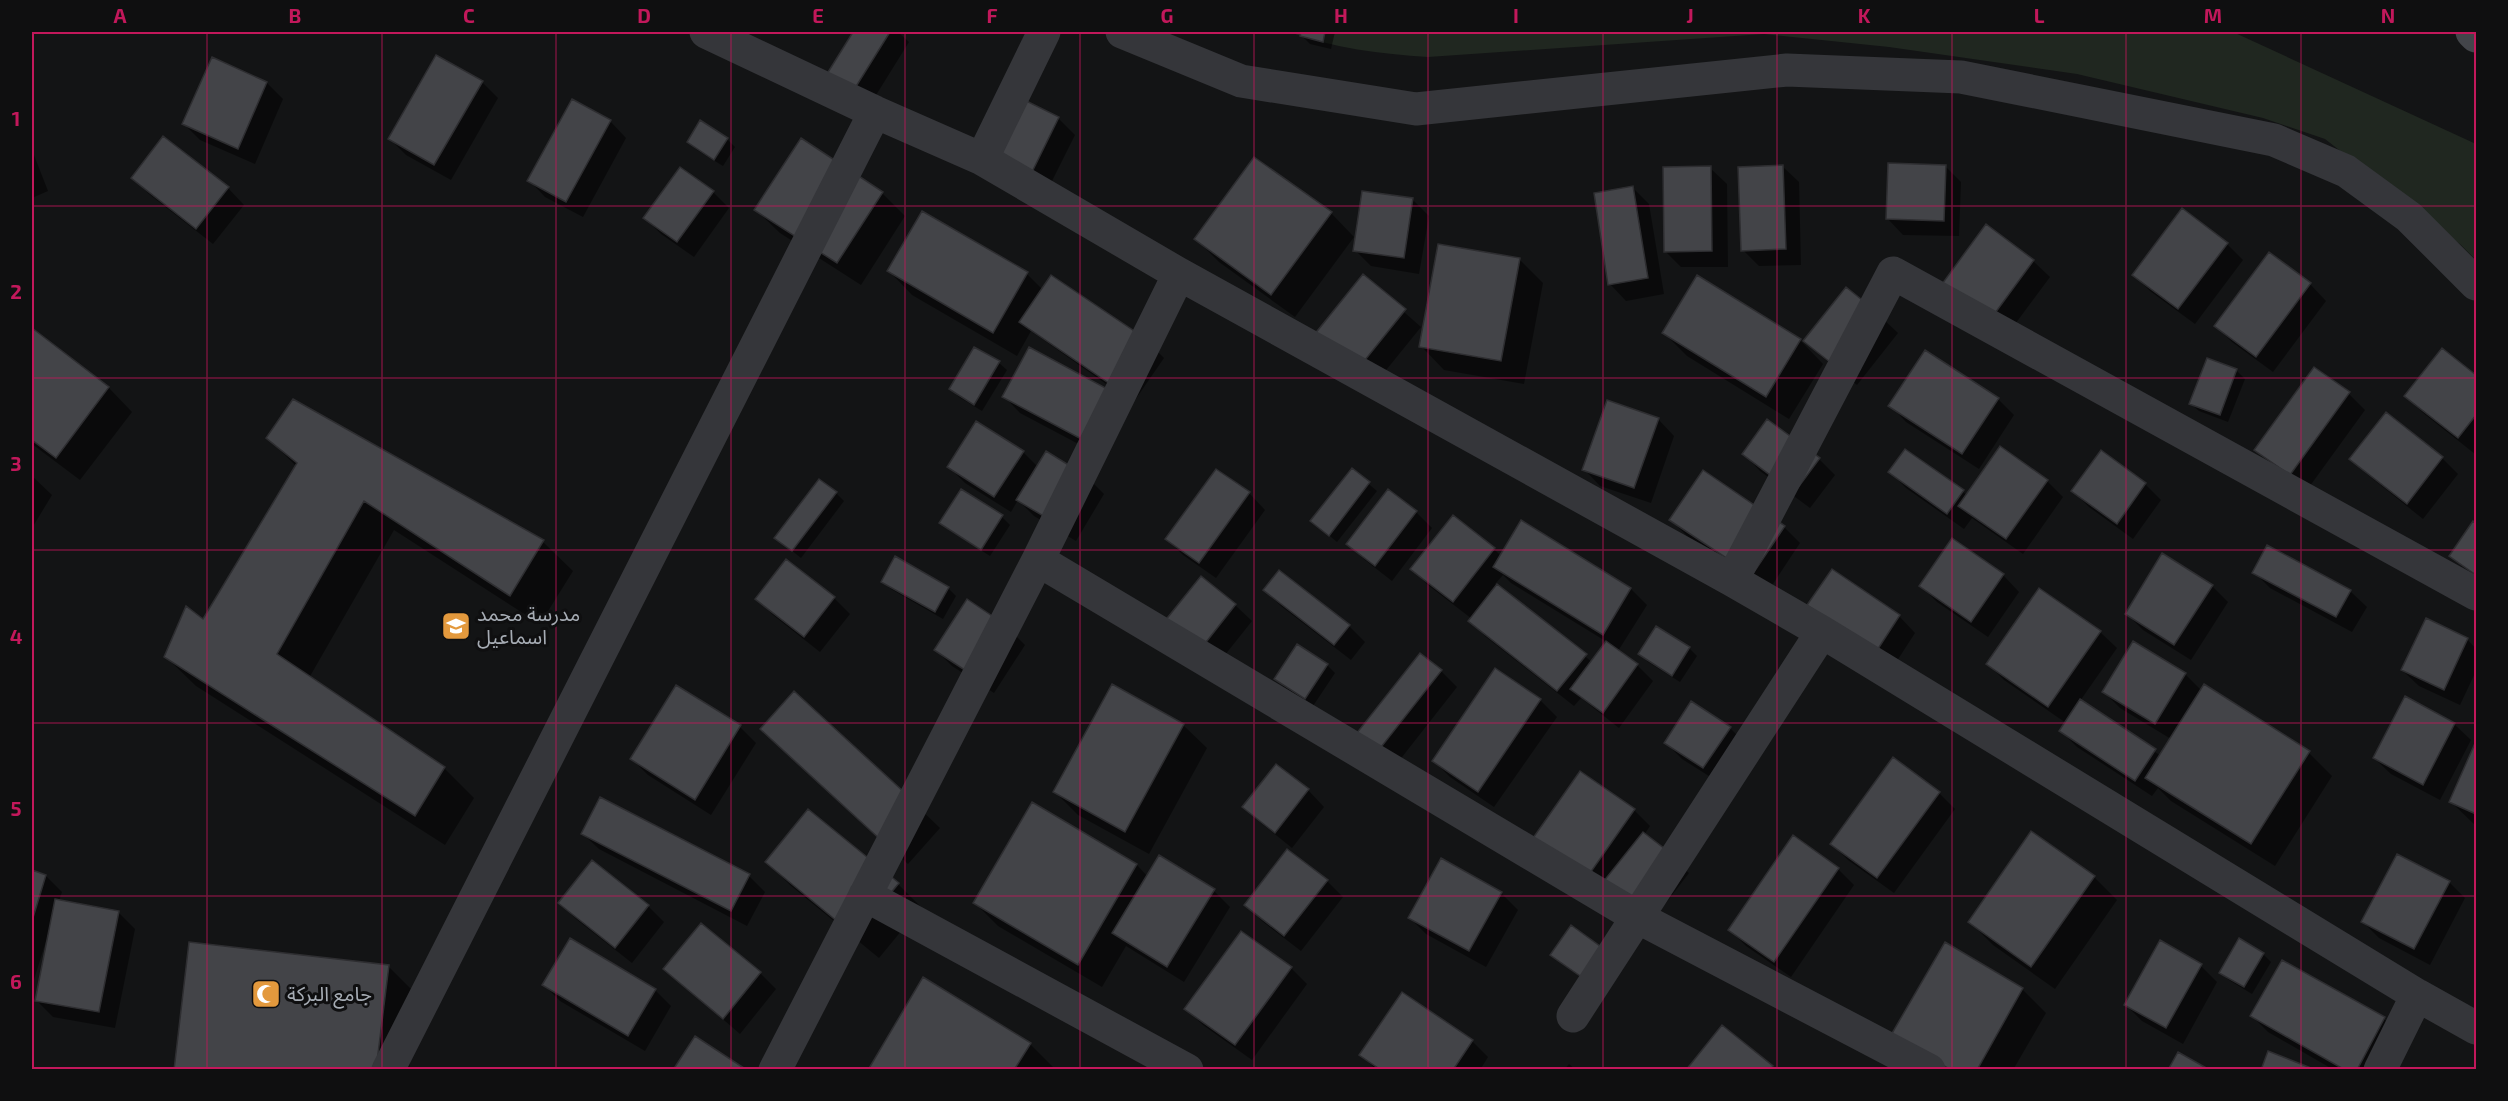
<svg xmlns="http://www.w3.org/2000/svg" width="2508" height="1101" font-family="'Exo 2','Noto Sans Arabic',sans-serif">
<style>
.green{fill:#202720}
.shadow{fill:#0007;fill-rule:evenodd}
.building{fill:#434448;stroke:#2e2e31;stroke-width:1.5}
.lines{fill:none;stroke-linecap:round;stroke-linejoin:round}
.street{stroke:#35363a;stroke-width:33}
.secondary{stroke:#43454a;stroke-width:33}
.grid{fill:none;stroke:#c2185b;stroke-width:1.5;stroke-opacity:0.55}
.labels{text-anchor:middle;stroke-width:6;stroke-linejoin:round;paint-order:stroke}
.poi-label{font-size:20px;fill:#a6acb4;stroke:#0f0f10;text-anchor:start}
.neatline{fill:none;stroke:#c2185b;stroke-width:2}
.grid-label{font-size:20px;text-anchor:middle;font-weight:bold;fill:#c2185b}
</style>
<rect width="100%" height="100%" fill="#131415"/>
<path class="green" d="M1289,32H2233L2476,144V260L2461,245L2325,139L2263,118L2077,74L1889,47L1764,34L1428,57C1380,54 1334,48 1289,32Z"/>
<path class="shadow" d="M855,32H898L909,42L868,108L827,77Z
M1303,32H1335L1331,49L1310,44L1302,36Z
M212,59L267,83L283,99L255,164L200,140L184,124Z
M482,82L498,98L451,180L406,155L390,139Z
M1007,93L1059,119L1075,135L1048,189L996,164Z
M573,101L610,121L626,138L583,217L545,197L529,180Z
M727,139L735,147L723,166L697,150L689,142Z
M32,150L48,191L32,198Z
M1782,166L1799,182L1801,265L1759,266L1743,250Z
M1945,166L1961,182L1959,236L1903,235L1887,218Z
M1710,168L1727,184L1728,267H1681L1665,251Z
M133,178L228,188L244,205L213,244L149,194Z
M1633,188L1649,204L1664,294L1626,301L1610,284Z
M713,192L729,208L694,257L661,234L645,218Z
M882,193L905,216L861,285L780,233L756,210Z
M1413,200L1429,216L1419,274L1371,266L1355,250Z
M2182,210L2227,244L2243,260L2195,324L2150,291L2134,275Z
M1331,213L1354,237L1295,317L1219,262L1196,239Z
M1987,226L2033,261L2050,277L2007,335L1960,300Z
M1520,260L1543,283L1524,384L1444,370L1421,346Z
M889,271L1027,274L1043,290L1148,342L1164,358L1133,403L1031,331L1017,356L912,295Z
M1363,276L1421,327L1374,385L1332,351Z
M2310,284L2326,301L2273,372L2232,342L2216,326Z
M1881,317L1898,333L1857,385L1822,357L1805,341Z
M32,330L109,388L132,412L80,480L32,444Z
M1663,332L1800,340L1823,364L1789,419L1687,356Z
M1030,349L1103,457L1020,413L1004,396Z
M2442,350L2476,377L2475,454L2422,412L2406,396Z
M2208,360L2237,371L2245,379L2228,422L2199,411L2191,404Z
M999,363L1007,370L982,411L959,397L951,389Z
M2349,394L2365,410L2307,490L2273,466L2256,449Z
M1998,399L2014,415L1979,469L1906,422L1890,405Z
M293,401L543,542L573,571L540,624L394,530L309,678L444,768L474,798L445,845L196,686L166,657L203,621L297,467L268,438Z
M2386,415L2442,458L2458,474L2423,519L2368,475L2351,459Z
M1658,419L1674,436L1651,503L1600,486L1584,469Z
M1905,451L1967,495L2047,481L2063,497L2023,554L1972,518L1964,529L1906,488L1890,472Z
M1023,452L1038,467L1088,478L1104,494L1076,541L1034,516L1018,500L1011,512L965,483L949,467Z
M1744,454L1819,459L1835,475L1810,508L1760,471Z
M1352,470L1377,491L1337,542L1312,521Z
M1217,471L1249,493L1265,510L1216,578L1183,555L1167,539Z
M32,476L52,495L32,528Z
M2145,484L2161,500L2133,539L2089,507L2073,491Z
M836,493L844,501L801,558L776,538Z
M1416,512L1432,528L1392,581L1365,560L1348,544Z
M1002,517L1010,525L990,556L949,530L941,523Z
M1671,520L1784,527L1800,543L1769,590L1687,536Z
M2473,524L2476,526V576L2451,556Z
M1494,549L1501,556L1631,589L1647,605L1618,651L1637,665L1653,681L1619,728L1581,698L1574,706L1486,637L1470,621L1472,619L1428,585L1412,569ZM1503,575L1511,583L1607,642L1592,662L1495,584Z
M896,558L948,588L956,596L943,619L891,589L883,582Z
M1832,571L1899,616L1915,633L1893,667L1826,621Z
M2254,572L2350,591L2367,607L2352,632L2270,588Z
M2003,575L2019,592L1988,637L1937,602L1921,586Z
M1201,578L1235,605L1252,621L1213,670L1162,627Z
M2212,586L2228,602L2191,660L2143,630L2126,613Z
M1265,590L1349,626L1365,642L1351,660L1281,606Z
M2039,590L2100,632L2117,648L2080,701L2161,756L2171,739L2120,708L2104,692L2185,674L2202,691L2309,753L2332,776L2275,866L2171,801L2158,788L2152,796L2077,747L2061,731L2066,723L2004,680L1988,664Z
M834,598L850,614L820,652L773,615L757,599Z
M2426,620L2467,639L2476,649V671L2460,705L2419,686L2402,670Z
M1657,628L1689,648L1697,656L1680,682L1648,662L1640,654Z
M1009,629L1025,645L994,693L952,666L936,650Z
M1297,646L1327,665L1335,673L1313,706L1284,687L1276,679Z
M1496,670L1540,700L1557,717L1494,807L1450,777L1434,761Z
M1441,671L1457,687L1395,766L1358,734Z
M677,687L740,727L756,743L711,815L648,775L632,759Z
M2454,724L2471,740L2440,800L2391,774L2374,758Z
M1183,725L1207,748L1149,854L1078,815L1055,792Z
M1730,728L1746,744L1720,783L1682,759L1666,743Z
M2476,745V826L2450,801Z
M786,753L916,805L940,828L908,864Z
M1276,766L1308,790L1324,807L1292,848L1261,823L1244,807Z
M1939,793L1955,809L1894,893L1848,860L1832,844Z
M1032,804L1137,865L1148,877L1160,857L1214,891L1230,907L1184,982L1126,946L1102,987L998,926L975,903Z
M1634,810L1650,826L1644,835L1689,873L1652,921L1551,854Z
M582,833L749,876L765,892L747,926L599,849Z
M1441,860L1501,893L1518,910L1486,967L1426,934L1410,918Z
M767,862L898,884L921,907L879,958L790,885Z
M1838,869L1854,885L1791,977L1746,946L1730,930Z
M32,872L46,876L62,892L59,901L118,912L135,929L115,1028L53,1017L36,1000L48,942L46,941L32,986Z
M2094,877L2117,900L2055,989L1993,945L1970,922Z
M1327,881L1343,897L1301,951L1262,921L1246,905Z
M2449,882L2465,898L2430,965L2379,938L2363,922Z
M560,903L648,906L664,922L632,963L576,919Z
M1572,927L1591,985L1552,955Z
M2263,954L2271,962L2252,994L2229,980L2221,973Z
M2282,962L2384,1019L2401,1035L2382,1070H2334L2268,1032L2252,1016Z
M388,966L418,996L409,1070H175Z
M2201,966L2217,982L2183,1044L2142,1021L2125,1004Z
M1291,968L1307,984L1252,1060L1203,1025L1186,1009Z
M665,969L760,973L776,989L740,1034Z
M544,985L655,990L671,1006L645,1051L560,1001Z
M2022,989L2046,1013L2013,1070H1937Z
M1472,1041L1488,1057L1480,1070H1376L1361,1054Z
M1030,1044L1053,1067L1052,1070H869Z
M1569,1064L1576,1070H1564Z"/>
<path class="building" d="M853,32H890L852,93L825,77Z
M1301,32H1325L1323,42L1300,36Z
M436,55L483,81L434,165L388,139Z
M212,57L267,82L238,149L182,124Z
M1006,91L1059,117L1031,174L978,148Z
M572,99L611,120L566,202L527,181Z
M700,120L728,138L714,160L687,142Z
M163,136L229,187L196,229L131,178Z
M801,138L883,192L837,263L754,210Z
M1254,157L1332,212L1271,295L1194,239Z
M1888,163L1946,165L1944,221L1886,219Z
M1783,165L1786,249L1741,251L1738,167Z
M1711,166L1712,251L1664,252L1663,167Z
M680,167L714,191L677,242L643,218Z
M1633,186L1648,278L1608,285L1594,193Z
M1362,191L1413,198L1404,258L1353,251Z
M2182,208L2228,243L2178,309L2132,275Z
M922,211L1028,272L993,333L887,271Z
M1986,224L2034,260L1990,320L1942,284Z
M1438,244L1520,258L1501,361L1419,347Z
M2269,252L2311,283L2256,357L2214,326Z
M1363,274L1406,309L1357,370L1314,335Z
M1051,275L1149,341L1116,388L1019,322Z
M1697,275L1801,339L1766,397L1662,333Z
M1846,287L1882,316L1840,370L1803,341Z
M32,328L109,387L56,458L32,440Z
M974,347L1000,361L974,405L949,389Z
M1029,347L1113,392L1087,442L1002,397Z
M2442,348L2476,375V415L2458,438L2404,396Z
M1925,350L1999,398L1962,454L1888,406Z
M2207,358L2237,369L2220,415L2189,404Z
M2314,367L2350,392L2290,475L2254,450Z
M293,399L544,540L510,596L364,501L277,654L445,767L415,816L164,657L186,606L203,619L297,463L266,438Z
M1607,400L1659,418L1634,488L1582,470Z
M2386,412L2443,457L2407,504L2349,459Z
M1767,419L1820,458L1794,493L1742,454Z
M976,421L1024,451L994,497L947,467Z
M2000,446L2048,480L2006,539L1958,506Z
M1905,449L1964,490L1947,514L1888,472Z
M2101,450L2146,483L2117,524L2071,491Z
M1046,451L1088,477L1059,525L1016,500Z
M1352,468L1370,482L1329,536L1310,521Z
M1216,469L1250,492L1199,563L1165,539Z
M1703,470L1785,526L1752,575L1669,520Z
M819,479L837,492L792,551L774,538Z
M961,489L1003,515L981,550L939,523Z
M1388,489L1417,511L1375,566L1346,544Z
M1453,515L1495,548L1453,602L1410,569Z
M1521,520L1631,588L1603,635L1493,567Z
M2473,521L2476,524V575L2449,556Z
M1952,538L2004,574L1971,622L1919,586Z
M2267,545L2351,590L2336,617L2252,573Z
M2162,553L2213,585L2174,645L2125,614Z
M895,556L949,587L935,612L881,582Z
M786,559L835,597L804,637L755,599Z
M1832,569L1900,615L1876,652L1807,605Z
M1279,570L1350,625L1334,645L1263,590Z
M1201,576L1236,604L1196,655L1160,627Z
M1497,584L1587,654L1557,691L1468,621Z
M2039,588L2101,631L2048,707L1986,664Z
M967,599L1010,628L977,678L934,650Z
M2426,618L2468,638L2444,690L2401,670Z
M1656,626L1690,647L1672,676L1638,654Z
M1606,641L1638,664L1603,713L1570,689Z
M2133,641L2186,673L2155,724L2102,692Z
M1297,644L1328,664L1305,699L1274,679Z
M1420,653L1442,670L1378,751L1356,734Z
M1495,668L1541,699L1478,792L1432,761Z
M1112,684L1184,724L1125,832L1053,792Z
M2204,684L2310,751L2251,844L2145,778Z
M676,685L741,725L695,800L630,759Z
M794,691L917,804L883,842L760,729Z
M2405,696L2455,723L2423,785L2373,758Z
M2080,699L2156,749L2135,781L2059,731Z
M1691,701L1731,727L1703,768L1664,743Z
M2476,741V814L2449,802Z
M1893,757L1940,792L1877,878L1830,844Z
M1276,764L1309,789L1275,833L1242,807Z
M1580,771L1635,809L1588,876L1533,838Z
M600,797L750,874L731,911L581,834Z
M1032,802L1137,864L1078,965L973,903Z
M808,809L899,883L855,936L765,862Z
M2031,831L2095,876L2031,967L1968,922Z
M1643,832L1674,856L1635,906L1603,882Z
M1793,835L1839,868L1774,962L1728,930Z
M1287,849L1328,880L1284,936L1244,905Z
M2397,854L2450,881L2414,949L2361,922Z
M1159,855L1215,889L1167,967L1112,933Z
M1441,858L1502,892L1469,951L1408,918Z
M592,860L649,905L615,948L558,903Z
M32,870L46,875L32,921Z
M55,899L119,911L99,1012L35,1001Z
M701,923L761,972L723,1019L663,969Z
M1571,925L1604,949L1583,978L1550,955Z
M1241,931L1292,967L1235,1045L1184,1009Z
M570,938L656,989L628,1036L542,985Z
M2239,938L2264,953L2244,987L2219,973Z
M2160,940L2202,964L2166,1028L2124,1005Z
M189,942L389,965L376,1070H174Z
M1945,942L2023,988L1977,1070H1951L1891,1035Z
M2282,960L2385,1017L2357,1070H2345L2250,1016Z
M923,977L1031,1043L1014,1070H868Z
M1402,992L1473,1040L1453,1070H1381L1359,1055Z
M1722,1025L1773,1066L1770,1070H1686Z
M695,1036L747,1070H673Z
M2268,1051L2316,1070H2261Z
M2178,1052L2210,1070H2168Z"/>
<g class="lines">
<path class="street" d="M706,32L875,112L982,159L1179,274L1732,580L1822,632L2417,995L2476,1028
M1122,32L1241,81L1416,109L1787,70L1961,77L2274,140L2346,171L2409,217L2476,284
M982,159L1044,32
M1038,560L1639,918L1929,1070
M1732,580L1893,273L2476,594
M865,895L1187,1070
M1573,1016L1822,632
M388,1070L875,112
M775,1070L1038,560L1179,274
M2380,1070L2417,995"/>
<path class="secondary" d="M2472,32L2476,36"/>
</g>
<path class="grid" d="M207,32V1070M382,32V1070M556,32V1070M731,32V1070M905,32V1070M1080,32V1070M1254,32V1070M1428,32V1070M1603,32V1070M1777,32V1070M1952,32V1070M2126,32V1070M2301,32V1070M32,206H2476M32,378H2476M32,550H2476M32,723H2476M32,896H2476"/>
<defs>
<g id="school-square" transform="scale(1.5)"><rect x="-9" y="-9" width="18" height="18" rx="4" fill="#e3993d" stroke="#0f0f10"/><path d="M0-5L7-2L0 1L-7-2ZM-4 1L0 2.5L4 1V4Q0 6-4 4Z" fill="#fff"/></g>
<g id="mosque-square" transform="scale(1.5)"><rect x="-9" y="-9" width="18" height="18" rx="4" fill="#e3993d" stroke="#0f0f10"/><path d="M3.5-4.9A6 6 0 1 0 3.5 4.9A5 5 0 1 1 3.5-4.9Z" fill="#fff"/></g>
</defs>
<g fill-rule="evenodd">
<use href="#school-square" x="456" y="626"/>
<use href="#mosque-square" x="266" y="994"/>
</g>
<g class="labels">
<g class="poi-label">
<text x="477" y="621">مدرسة محمد<tspan x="477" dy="23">اسماعيل</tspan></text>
<text x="287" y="1001">جامع البركة</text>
</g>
</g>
<rect width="2508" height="1101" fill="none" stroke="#0f0f10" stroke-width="66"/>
<rect x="33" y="33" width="2442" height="1035" class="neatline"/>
<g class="grid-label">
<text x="120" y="23">A</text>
<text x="295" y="23">B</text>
<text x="469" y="23">C</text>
<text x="644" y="23">D</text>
<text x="818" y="23">E</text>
<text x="992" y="23">F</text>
<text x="1167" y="23">G</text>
<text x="1341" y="23">H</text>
<text x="1516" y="23">I</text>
<text x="1690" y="23">J</text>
<text x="1864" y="23">K</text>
<text x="2039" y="23">L</text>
<text x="2213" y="23">M</text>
<text x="2388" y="23">N</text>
<text x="16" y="126">1</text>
<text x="16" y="299">2</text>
<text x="16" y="471">3</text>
<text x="16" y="644">4</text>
<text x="16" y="816">5</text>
<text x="16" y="989">6</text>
</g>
</svg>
